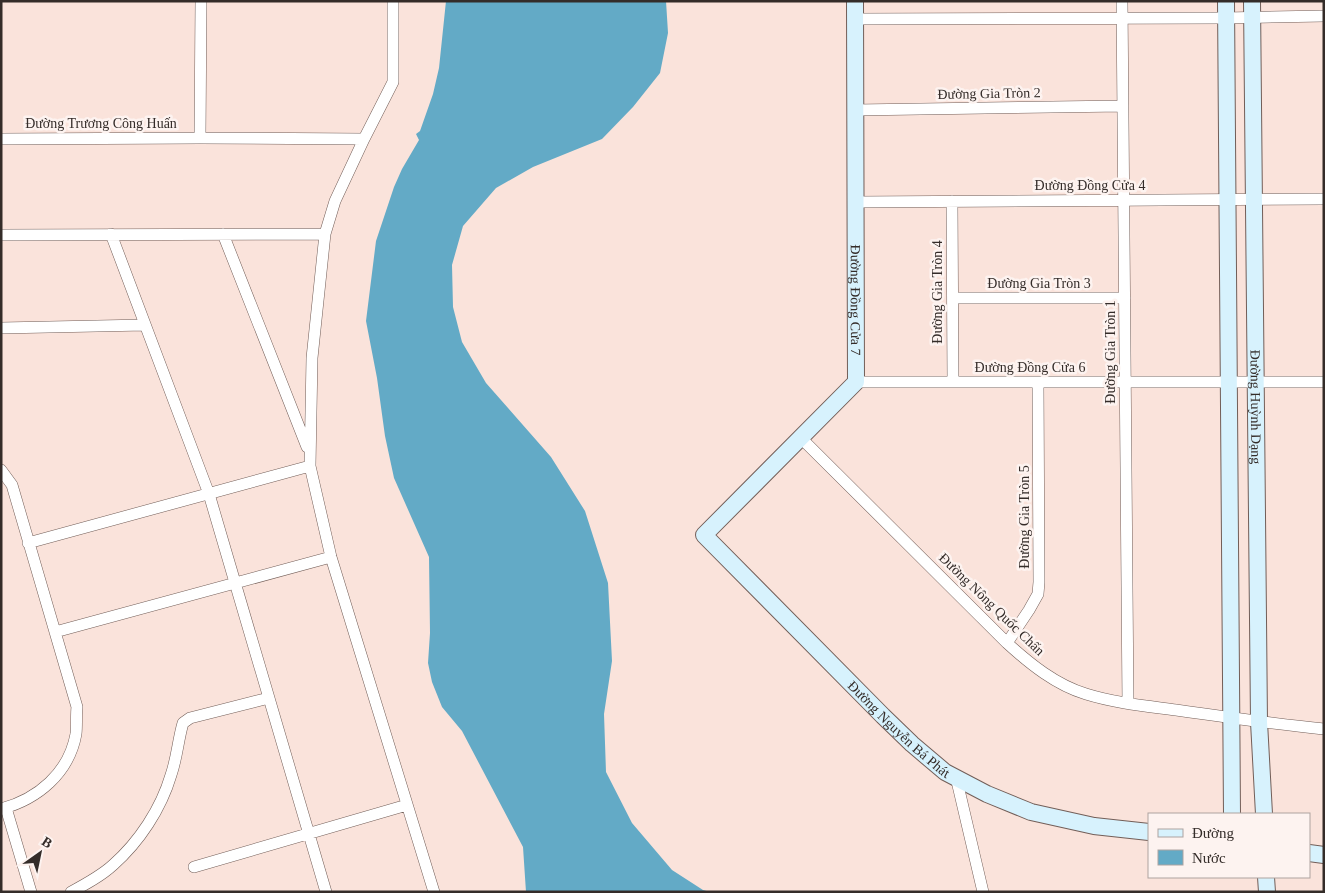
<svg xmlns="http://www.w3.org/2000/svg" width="1325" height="893" font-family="Georgia,serif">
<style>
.water{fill:#63aac6}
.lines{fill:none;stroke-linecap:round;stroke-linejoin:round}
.street-casing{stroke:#725e58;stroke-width:12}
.secondary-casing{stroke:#725e58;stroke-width:18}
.street{stroke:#fff;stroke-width:11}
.secondary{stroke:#d7f2fd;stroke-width:16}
.labels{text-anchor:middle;stroke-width:5;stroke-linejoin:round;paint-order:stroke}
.street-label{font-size:14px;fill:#342c29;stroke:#fdf3f0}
</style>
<rect width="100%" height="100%" fill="#fae3db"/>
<path class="water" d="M446,1H666L668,33L660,73L633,107L602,139L533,167L496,188L463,226L452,265L453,307L462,342L486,383L551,457L585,511L608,583L612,661L604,714L606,772L632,823L672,870L703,890L710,892H526L523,847L462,731L442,707L432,682L428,663L430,633L429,557L394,478L385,436L377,378L366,321L376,241L394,187L402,169L419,140L416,134L420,131L433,94L439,68Z"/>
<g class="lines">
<g class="street-casing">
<path id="street" d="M393,1V82L364,139L335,201L325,234L312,358L310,466L331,557L434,892
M1122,1L1128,703
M855,19L1226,18L1324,16
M856,110L1123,106
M200,138L201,1
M1,139L200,138L364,139
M952,201L953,382
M856,202L1324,199
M111,234L209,494L326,892
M223,234L307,447
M1,235L325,234
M953,298H1125
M1,328L145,325
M856,382H1324
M801,438L1007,643C1030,664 1056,685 1086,694C1115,703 1146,706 1176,710C1225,717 1274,724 1324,729
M1,470L12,485L77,707C76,715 77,725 76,734C69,773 38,799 1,809
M28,543L310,466
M55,632L331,557
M1007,643L1029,610L1038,594L1039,582L1038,382
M956,777L983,892
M6,808L31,892
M194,867L407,805
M71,892C86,884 101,876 113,865C139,842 161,809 171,775C177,758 178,740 183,723L190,718L269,698"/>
</g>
<g class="secondary-casing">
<g id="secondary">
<path id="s1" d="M855,1L856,382L704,535L883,716L912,744L945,772L987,794L1031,812L1094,826L1149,832"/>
<path d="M1226,1L1232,814"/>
<path id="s2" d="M1252,1L1259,722L1264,814"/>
<path d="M1309,853L1324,855"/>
<path d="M1266,877L1267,892"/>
</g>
</g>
<use href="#street" class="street"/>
<use href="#secondary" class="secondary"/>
</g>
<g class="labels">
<g class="street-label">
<text transform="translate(989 93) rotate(-1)" y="5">Đường Gia Tròn 2</text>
<text x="101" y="128">Đường Trương Công Huấn</text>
<text x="1090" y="190">Đường Đồng Cửa 4</text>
<text x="1039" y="288">Đường Gia Tròn 3</text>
<text transform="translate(937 292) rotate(-90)" y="5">Đường Gia Tròn 4</text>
<text dy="5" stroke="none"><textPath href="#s1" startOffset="299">Đường Đồng Cửa 7</textPath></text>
<text transform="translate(1110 352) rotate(-90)" y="5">Đường Gia Tròn 1</text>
<text x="1030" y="372">Đường Đồng Cửa 6</text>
<text dy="5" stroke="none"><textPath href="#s2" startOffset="406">Đường Huỳnh Dạng</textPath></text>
<text transform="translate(1024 517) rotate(-90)" y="5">Đường Gia Tròn 5</text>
<text transform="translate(992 604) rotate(44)" y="5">Đường Nông Quốc Chấn</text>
<text dy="5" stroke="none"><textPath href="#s1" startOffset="872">Đường Nguyễn Bá Phát</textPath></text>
</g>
</g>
<rect width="1325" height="893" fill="none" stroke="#342c29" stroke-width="5"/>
<rect x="1148" y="813" width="162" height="65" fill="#fdf3f0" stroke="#ada3a0"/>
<rect x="1158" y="829" width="25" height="8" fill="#d7f2fd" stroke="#ada3a0"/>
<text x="1192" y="838" font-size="15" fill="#342c29">Đường</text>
<rect x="1158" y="850" width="25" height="15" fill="#63aac6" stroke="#ada3a0"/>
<text x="1192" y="863" font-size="15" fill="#342c29">Nước</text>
<g transform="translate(40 853) rotate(33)" stroke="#fdf3f0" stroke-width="4" paint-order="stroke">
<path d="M0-4L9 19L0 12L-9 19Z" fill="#342c29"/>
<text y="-8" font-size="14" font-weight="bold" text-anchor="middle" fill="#342c29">B</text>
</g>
</svg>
